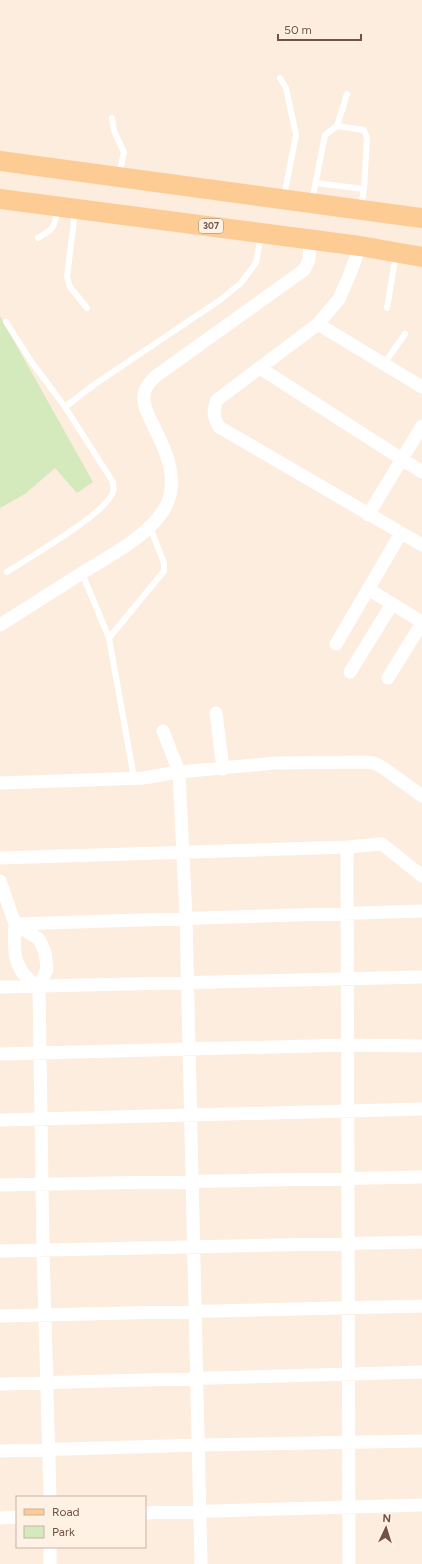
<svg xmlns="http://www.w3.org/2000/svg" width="422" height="1564" font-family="Figtree,sans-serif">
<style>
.green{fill:#d4eabd}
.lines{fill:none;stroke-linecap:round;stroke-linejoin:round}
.service{stroke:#fff;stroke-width:6}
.minor{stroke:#fff;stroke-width:13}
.primary{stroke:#fdcb94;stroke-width:20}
.labels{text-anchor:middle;stroke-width:3;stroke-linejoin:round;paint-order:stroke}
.shield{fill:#fff2e5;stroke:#9c8176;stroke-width:1}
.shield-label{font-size:9px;font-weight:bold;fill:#725146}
</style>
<rect width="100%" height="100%" fill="#fcedde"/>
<path class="green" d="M0,316L93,482L77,493L55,468L25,494L0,508Z"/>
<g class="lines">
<path class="service" d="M280,78L286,88L296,135L284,197
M112,118L114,131L124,152L119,175
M337,126L347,94
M312,201L325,135L337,126L364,130L367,138L364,189L316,183
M361,206L364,189
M75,212L67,277L70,287L87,308
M38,238C54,229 55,227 57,209
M387,308L396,254
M6,322L31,361L65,407
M384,364L405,334
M7,572C28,558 107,513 113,492C114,489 113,485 113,482L65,407L95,384L220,300L240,284L256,263L261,235
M82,573L109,638
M134,778L109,638L164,571V563L150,527"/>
<path class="minor" d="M360,246L350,274L339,299L318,324L217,400C213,410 213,417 219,427L422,545
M318,324L422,387
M260,368L422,472
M368,515L422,426
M368,589L422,622
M0,625C27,608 55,590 82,573C109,556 149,536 165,508C180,480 166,450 153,425C149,416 143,407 144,396C144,388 150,382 156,376L304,270L309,260L310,240
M336,644L401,533
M350,672L392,604
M388,678L422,623
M216,713L223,769
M163,731L179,772L186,918L201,1564
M0,783L143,778L179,772L275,763L364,762L374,763L382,767L422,796
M347,847L349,1564
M0,858L347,847L382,844L422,876
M0,881L15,924L39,939L45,952L47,969L39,987L43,1250L50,1497
M0,987L422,977
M39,987C13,972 13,951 15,924L422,911
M0,1054L347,1045L422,1046
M0,1120L422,1109
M0,1185L422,1177
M0,1251L422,1242
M0,1316L422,1306
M0,1384L422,1372
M0,1451L198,1445L422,1441
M145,1513L422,1505
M0,1518L17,1517
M50,1564V1547"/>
<path class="primary" d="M0,161L422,218
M0,199L360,246L422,257"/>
</g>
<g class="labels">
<rect class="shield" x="199" y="219" width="24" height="14" rx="3"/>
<g class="shield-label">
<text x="211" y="229">307</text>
</g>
</g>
<rect x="16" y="1496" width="130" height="52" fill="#fff2e5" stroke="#c7b2a5"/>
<rect x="24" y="1509" width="20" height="6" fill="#fdcb94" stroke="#c7b2a5"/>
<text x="52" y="1516" font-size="12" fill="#725146">Road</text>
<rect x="24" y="1526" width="20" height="12" fill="#d4eabd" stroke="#c7b2a5"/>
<text x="52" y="1536" font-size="12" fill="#725146">Park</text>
<g transform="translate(386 1528) rotate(4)" stroke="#fff2e5" stroke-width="3" paint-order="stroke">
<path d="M0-3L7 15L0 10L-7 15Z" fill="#725146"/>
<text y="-6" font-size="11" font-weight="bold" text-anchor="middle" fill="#725146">N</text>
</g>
<path d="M278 34v6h83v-6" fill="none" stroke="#725146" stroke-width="2"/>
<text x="284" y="34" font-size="12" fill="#725146" stroke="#fff2e5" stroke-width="3" paint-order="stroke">50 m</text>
</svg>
